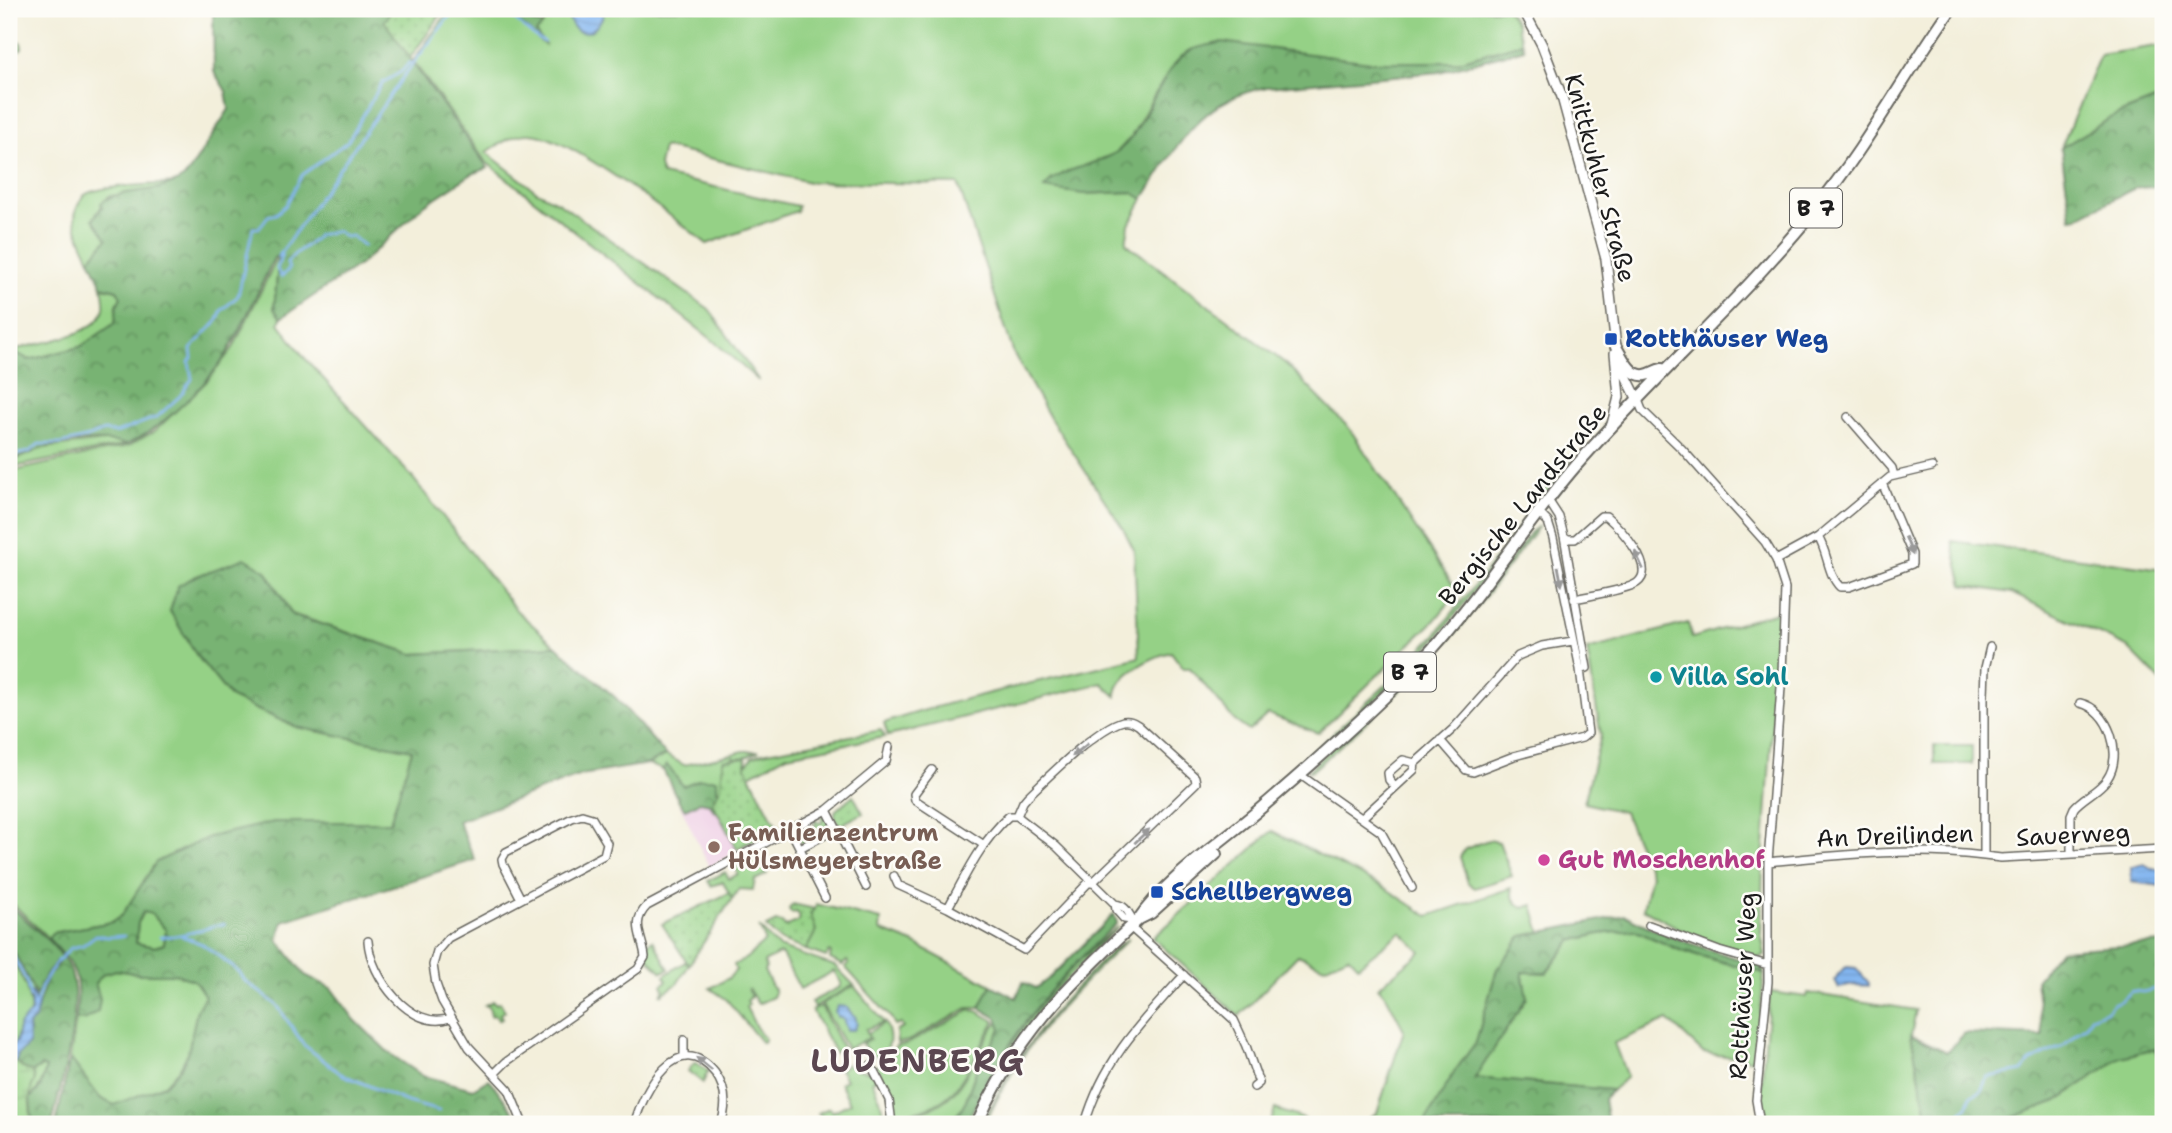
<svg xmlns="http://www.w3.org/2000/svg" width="2172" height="1133" font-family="'Shantell Sans',sans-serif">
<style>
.built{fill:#efd0e6}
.grass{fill:#95d186;stroke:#587651;stroke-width:2}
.forest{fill:url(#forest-crowns);stroke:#4a6848;stroke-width:2;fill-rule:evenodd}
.wetland{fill:url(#wetland-marsh);stroke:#587651;stroke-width:2}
.park{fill:url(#park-dots);stroke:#587651;stroke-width:2}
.water{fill:url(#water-rules);stroke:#506986;stroke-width:2}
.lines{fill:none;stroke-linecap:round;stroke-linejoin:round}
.stream{stroke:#83b6f0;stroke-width:2.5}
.minor-casing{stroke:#67665f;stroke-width:10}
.tertiary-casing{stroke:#67665f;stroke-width:12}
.primary-casing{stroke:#67665f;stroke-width:14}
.minor{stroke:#fff;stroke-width:7}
.tertiary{stroke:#fff;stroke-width:9}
.primary{stroke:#fff;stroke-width:10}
.oneway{fill:#999}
.transit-dot{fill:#1a4fb4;stroke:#fdfcf7;stroke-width:2.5}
.culture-dot{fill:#0f9aa8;stroke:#fdfcf7;stroke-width:2.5}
.education-dot{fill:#8d6e63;stroke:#fdfcf7;stroke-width:2.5}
.hotel-dot{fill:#d1479c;stroke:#fdfcf7;stroke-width:2.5}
.labels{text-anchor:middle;stroke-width:5;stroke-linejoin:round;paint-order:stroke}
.shield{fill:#fdfcf7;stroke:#605f5e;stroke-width:2}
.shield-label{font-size:23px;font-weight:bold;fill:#1c1c1c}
.street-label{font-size:24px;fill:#1c1c1c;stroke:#fdfcf7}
.transit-label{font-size:24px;font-weight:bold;fill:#164399;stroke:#fdfcf7;text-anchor:start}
.culture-label{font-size:24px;font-weight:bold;fill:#0d838f;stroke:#fdfcf7;text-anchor:start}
.education-label{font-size:24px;font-weight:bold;fill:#785e54;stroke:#fdfcf7;text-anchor:start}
.hotel-label{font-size:24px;font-weight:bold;fill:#b23c85;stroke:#fdfcf7;text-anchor:start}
.district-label{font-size:32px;font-weight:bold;letter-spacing:2px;fill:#5b4751;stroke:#fdfcf7}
</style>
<defs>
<pattern id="forest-crowns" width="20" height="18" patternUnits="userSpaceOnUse" patternTransform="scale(1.75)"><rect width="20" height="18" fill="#78b373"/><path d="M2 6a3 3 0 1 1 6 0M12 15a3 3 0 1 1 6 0" fill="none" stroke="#62915e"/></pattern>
<pattern id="wetland-marsh" width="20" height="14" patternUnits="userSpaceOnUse" patternTransform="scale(1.75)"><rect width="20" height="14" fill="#95d186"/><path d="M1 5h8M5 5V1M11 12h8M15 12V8" fill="none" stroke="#80b373"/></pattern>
<pattern id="park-dots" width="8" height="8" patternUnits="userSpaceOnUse" patternTransform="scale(1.75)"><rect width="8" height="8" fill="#95d186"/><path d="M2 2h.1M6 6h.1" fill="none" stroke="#80b373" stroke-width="1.8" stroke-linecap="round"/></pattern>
<pattern id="water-rules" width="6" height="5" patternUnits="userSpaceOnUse" patternTransform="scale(1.75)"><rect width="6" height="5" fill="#83b6f0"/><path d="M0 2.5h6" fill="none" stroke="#719ccd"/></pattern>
</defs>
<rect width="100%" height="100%" fill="#fdfcf7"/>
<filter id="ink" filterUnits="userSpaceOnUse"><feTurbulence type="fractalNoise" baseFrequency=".0143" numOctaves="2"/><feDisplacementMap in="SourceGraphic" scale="14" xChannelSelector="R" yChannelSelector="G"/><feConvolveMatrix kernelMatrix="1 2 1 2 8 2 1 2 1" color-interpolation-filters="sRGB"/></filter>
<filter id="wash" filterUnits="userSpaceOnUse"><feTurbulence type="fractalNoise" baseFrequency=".00686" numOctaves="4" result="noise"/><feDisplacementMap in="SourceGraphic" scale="28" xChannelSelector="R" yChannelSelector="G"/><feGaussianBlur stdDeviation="1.57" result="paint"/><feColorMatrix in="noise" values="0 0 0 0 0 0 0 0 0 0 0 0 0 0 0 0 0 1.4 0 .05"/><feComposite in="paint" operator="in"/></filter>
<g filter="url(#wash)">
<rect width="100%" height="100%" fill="#f3efdb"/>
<path class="built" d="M707,791L738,851L709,867L680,805Z"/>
<path class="grass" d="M9,9H16L15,37L21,43L22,48L17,52L9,51Z
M450,9H504L543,43L536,33L544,23L545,9H1507L1516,22L1522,43L1456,62H1370L1193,49L1181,57L1155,94L1131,137L1116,153L1052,179L1083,194L1133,192L1143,199L1129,225L1126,243L1286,364L1349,428L1458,592L1435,620L1318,733L1268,714L1249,731L1235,721L1190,668H1183L1171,652C1152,657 1116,674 1116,696L1102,683L888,736L884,723C968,695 1054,679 1139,657L1134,550L1123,528L1050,418L1014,354L958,184L809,182L663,147L659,166L662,175L798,206L797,211L707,244C675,219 567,134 530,134C514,133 499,145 486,152L537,192L559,203L709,309L759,381L710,338L486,162L413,61Z
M2163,45V97L2116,115L2061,148L2100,55Z
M178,183L142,193L109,196L93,219L108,239L90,259C84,246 76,232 75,218C75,210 80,198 86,194C101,185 158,185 178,183Z
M279,254L274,309L281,318L279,323L304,357L412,477L517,611L556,646L413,654L292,614L266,571L170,611L197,656L231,698L296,727L413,750L390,822H274L136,897L122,915L112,922L52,933L48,938L9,900V472L128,446L155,431L206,382L233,348Z
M102,287L117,290L121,297L117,305L115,324L80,347L29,360L15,352H9C32,342 98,339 104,308C105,302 103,293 102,287Z
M114,440L125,445L9,468V458L18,459L42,448Z
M1572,454L1568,465C1524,521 1485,582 1438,636C1395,684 1346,726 1298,769L1296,767L1387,684L1434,636L1501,552L1554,475Z
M1539,526C1504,571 1471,619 1431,660C1393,699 1352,735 1312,771H1308L1481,598L1531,532Z
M1952,541L2163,569V683L2127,647L2011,593L1963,585Z
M1780,611L1763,862L1761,933L1765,955L1758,958L1713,947L1643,909L1651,874L1624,812L1584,803L1601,736L1587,650L1688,623L1692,638Z
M881,730L885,737L787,755L750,775L763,801L745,767L752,757L762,753Z
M1934,746H1972V764H1934Z
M744,751H759L740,759L732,756L739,760L771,831L737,849L701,779L683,786L667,766L663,770L648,764L666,755L684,765Z
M824,815L827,816L832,828L830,830L827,826L822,828L824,833L822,834L819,830L812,834L814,838L812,839L809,835L804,838L806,843H801L796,831L799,828L801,833L806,830V824L809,829L816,825L814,821L816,819L819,823L823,821L821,816Z
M1272,831L1382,886L1428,916L1511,888C1512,898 1515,903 1523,908L1533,905L1541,933L1497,969L1476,1042L1455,1071L1424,1124H1361L1377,1113L1404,1030L1387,997L1378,987L1421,952L1401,932L1358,966L1349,956L1324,967L1298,955L1239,1016L1153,938Z
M1488,840L1499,842L1512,876L1475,888L1468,883L1460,857L1465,849Z
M757,855L767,874L755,880L753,890L739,889L732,899L723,882L711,886L708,881L725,872L729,879L738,874L735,867Z
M816,904L881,920L880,930L911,942L991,985L980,1008H968L908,1041L897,1043L896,1031L903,1028L901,1024L895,1026L892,1019L845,967L849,964L847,961L842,965L830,959L831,953L829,952L826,957L806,950L816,931L810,913L815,909Z
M143,912L152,914L166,930L164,944L154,947L136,943L138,923Z
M759,927L778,947L835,966L854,985L814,1007L811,1002L840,987L841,983L834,971L800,989L782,955L779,954L764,962L766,968L764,971L775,992L773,997L758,1004L748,988L751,997L747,1001L749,1004L746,1007L756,1027L765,1039L762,1043L727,1000L710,988L729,978L736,970L734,965L748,957L764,942L765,940Z
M1118,927L1058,988L1037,1014L998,1072L970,1124C1000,1050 1054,977 1118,927Z
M1634,930L1682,951L1764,973L1756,1060L1703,1053L1668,1020L1614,1043L1627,1077L1612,1090L1474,1078L1527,998L1522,971L1547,973L1571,941L1599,934Z
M1128,939C1065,1000 1022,1043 985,1124H982C1014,1061 1042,1021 1092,971C1103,960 1115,946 1128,939Z
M653,940L669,969L662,972L649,959L647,943Z
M9,953L26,986L31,1008L29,1016L20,1024L16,1042L10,1046L9,1051Z
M685,962L689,965L677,984L661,995L664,989L662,985L667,981L664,976Z
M116,970L139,974H176L195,981L205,996L197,1010L188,1053L181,1067L165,1085L114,1106L100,1098L70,1058L76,1019L85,1020L100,999L95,983L103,974Z
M854,986L884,1022L866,1029L869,1038L847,1049L822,1004Z
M1770,992L1807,997L1808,993L1916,1010L1911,1035L1929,1124H1764L1760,1099Z
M821,1006L843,1049L835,1053L812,1010Z
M970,1010L977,1011L995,1021C983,1041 963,1084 947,1097C933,1109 913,1112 895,1115L891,1096L876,1066L888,1057L896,1046L907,1044Z
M999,1020L1001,1029L977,1068L965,1103L950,1124L910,1122L895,1124V1118C971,1106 960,1070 999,1020Z
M885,1023C893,1038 891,1054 873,1057L862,1044L870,1039L867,1033Z
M2156,1049L2163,1065V1124H1995L2057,1101L2121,1057Z
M850,1063L856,1069L871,1072L876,1079L872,1081L880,1099L884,1117L878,1124H830L818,1113L829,1108L832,1112L850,1103L840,1083L846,1080L840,1069Z
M44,1065L46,1068C44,1081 39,1088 30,1098L31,1087L35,1080L33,1072Z
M1275,1109L1304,1119L1310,1124H1270Z"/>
<path class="forest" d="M213,9H390L388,17L414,65L488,168L472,174L423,206L362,263L281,318L274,309L279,255L274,258C260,287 247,318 231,346C212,381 161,430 125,445C106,437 61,442 41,449C29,453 21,459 9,458V352H15L29,360L80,347L115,323L117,305L121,297L117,290L102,286L90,259L107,239L93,219L102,207L101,203C121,186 161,197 187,175L229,109L226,91L214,72Z
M504,9H511C520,17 530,22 542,25L544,23L536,33L546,46Z
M1222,42L1370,62H1456L1522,43L1524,49L1440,72L1267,87C1198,100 1178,146 1143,199L1132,192L1083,194L1044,188C1062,166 1093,168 1115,153C1146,134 1158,67 1191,50C1200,46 1213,45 1222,42Z
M2163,97V183L2154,187L2135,188L2078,217L2071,218L2061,148L2116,115Z
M245,558L266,571L292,615L413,654L556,646L616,698L666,755L648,764L581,775L458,821L475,860L283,921L278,940L305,975L331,988L355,1020L389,1053L423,1076L473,1089L489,1079L516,1115L518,1124H56L70,1058L100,1098L114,1105L165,1085L181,1067L188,1053L197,1010L205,996L195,981L176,974H139L116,970L103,974L95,983L100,999L98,1011L85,1020L76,1019C80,976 78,969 48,938L52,933L112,922L122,915L156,862L209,837L274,822H390L412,750L296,727L231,698L197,656L170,611L178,586L194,577ZM143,912L152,914L166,930L164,944L154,947L136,943L138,923Z
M667,765L683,786L700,779H717V812L714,811L710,804L700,802L685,809C675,799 671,783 663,770Z
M9,904C27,922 56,944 68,966C87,998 60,1088 52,1124H30L32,1121L30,1098L40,1088L46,1068L41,1066L33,1072L22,1068L16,1061L18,1055L29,1044L28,1025L35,1019L39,1001L10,945Z
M1114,914L1117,923C1048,987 1006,1038 966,1124H950L965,1103L977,1068L1001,1029L997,1018L980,1008L991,985L1016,998L1023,982L1036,988L1051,977Z
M1625,915C1667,938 1716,952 1762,966L1764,973L1682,951L1634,930L1599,934L1571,941L1546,973L1522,972L1527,998L1475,1078L1612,1090L1604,1099L1608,1124H1424L1455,1071L1476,1042L1497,969L1522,936Z
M2163,943V1065L2156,1049L2121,1057L2057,1101L1995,1124H1929L1911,1035L1947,1052L1965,1033L2043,1036L2036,980L2060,950Z"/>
<path class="wetland" d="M9,942L36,996L46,975L56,961L59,962L48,977L38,1005L32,993L29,997L31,1008L26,986L9,953Z
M16,1061L22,1068L33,1072L35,1080C27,1093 30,1107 32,1121L30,1124H9V1065Z"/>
<path class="park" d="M390,9H445L410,58L384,21L388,17Z
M746,757V768L775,823L779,827L737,849L712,802L721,787L723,760Z
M853,795L863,813L839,826L835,818V811Z
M729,893L732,899L689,965L662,924Z
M793,904L815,909L810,913L816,931L806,950L781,941L766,927L776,922L782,923L785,927L797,922L800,918L797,912L791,913L789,909Z
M493,1001L496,1004L500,1002L505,1011L500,1014L502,1018L498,1020L495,1015L491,1016L489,1007L485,1005Z
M695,1062L708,1071L703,1083L688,1071Z"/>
<path class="water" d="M567,9H605C598,38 571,42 567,9Z
M2144,864L2153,869H2163V886L2131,882V867Z
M1847,967L1856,968L1869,983V986L1854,985L1839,988L1835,980C1838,973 1841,970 1847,967Z
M30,991L38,1005L35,1019L28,1025L29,1044L18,1055L16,1061L9,1065V1048L16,1042L20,1024L31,1012Z
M837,1006L847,1007L853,1016H855L857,1024L854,1030H847L843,1019L838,1017L835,1012Z"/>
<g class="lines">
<path class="stream" d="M499,9C516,16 526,34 544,42
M282,254L277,269L281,277L289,269L287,263C296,249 310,246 318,235L337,231L345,237L352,236L364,246
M278,257L403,77L455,9
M9,456L29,452L39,444H60L89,437L104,431L116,433L157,417L180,396L192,379L189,362L192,358L191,349L218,320L221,311L238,296L253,228H259L268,216L276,214L286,205L302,175L348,141L382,83L401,72L409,63L413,64
M182,936L202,944L219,956L240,973L245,981L277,1005L304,1045L341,1074L407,1102L439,1111
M160,937C183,937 203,928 225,924
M9,949L26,980L30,997
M36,1004L41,988L55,964L71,948L83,945L96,935L108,937L124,936
M1949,1124L1967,1107L1971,1096L1981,1091L1987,1077L2023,1071L2030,1062L2064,1045L2086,1025L2091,1017L2108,1010L2112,1004L2120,1001L2132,991L2143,992L2163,987"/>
</g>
</g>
<g filter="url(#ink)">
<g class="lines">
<g class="minor-casing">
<path id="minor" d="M1638,400L1642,410L1682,449L1765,542L1776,560L1785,588L1782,674L1768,862V982L1756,1100L1760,1124
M1848,417L1892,468L1894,476
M1548,500L1559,517L1564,536L1587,668L1580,669
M1564,536L1568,539H1575L1601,516H1606C1619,527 1658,568 1637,583C1627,590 1588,596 1574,599
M1818,537C1828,552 1827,574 1840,587H1849L1912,564V554L1882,483
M1776,560L1818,537L1890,477L1932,467
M1440,740L1466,770L1473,772L1514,756L1582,738L1588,733L1580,669L1553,538L1548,522L1539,513
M932,770L914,794L915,800L984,845
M1299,774L1381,832L1412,888
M1395,787L1389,780L1388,773L1403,760L1415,763
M827,810L866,887
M1017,816L1023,802L1028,796C1049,776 1097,728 1123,721C1130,720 1133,722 1138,725L1195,777L1196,783L1092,883
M1017,816L1056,846L1115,904C1128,906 1128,914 1135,923
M1362,818L1414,770L1415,763L1453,729L1518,656L1542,646L1573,641
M790,829L825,898
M800,848L836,829
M2071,854V815L2074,808C2083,797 2099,791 2107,779C2124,755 2109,709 2080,703
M1984,856L2001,858L2163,849
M1768,862C1840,855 1912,847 1984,856V695L1985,668L1990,647
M894,876L898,885L948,908L1024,950L1090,881
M521,899L503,864L502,859L506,852L572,818L582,815L592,818L607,843L604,855L448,938L437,951L433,965L436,984L442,1001L469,1047L509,1090L523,1124
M1115,904L1116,910L1124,919L1132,920
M948,908C965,876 982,840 1009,816H1017
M1649,925L1719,951L1768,965
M1130,927L1234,1020L1246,1046L1259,1083L1254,1087
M368,941C370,976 411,1032 450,1018
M684,1040V1057
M871,1065L889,1100L892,1124
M495,1073L506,1062L638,969L645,957C643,937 630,923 647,906L827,810L886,761L889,747
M634,1124C644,1090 678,1027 715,1073C727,1089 727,1106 721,1124
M1085,1124C1103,1061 1141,1022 1184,975"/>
</g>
<g class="tertiary-casing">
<path id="tertiary" d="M1523,9L1542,45L1562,97L1606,259L1616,347L1622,368L1638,400
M1611,428L1619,397L1615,353"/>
</g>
<g class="primary-casing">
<path id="primary" d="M1616,347C1623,358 1630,377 1645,375C1652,374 1655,370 1662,369
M1141,918L1151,913L1216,854
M977,1124C1016,1036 1069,984 1138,920C1165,879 1223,841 1261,808C1316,761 1373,711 1424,658C1482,596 1525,523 1581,460C1657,374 1744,297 1816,208C1867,146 1905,74 1951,9"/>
</g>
<use href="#minor" class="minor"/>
<use href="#tertiary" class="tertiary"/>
<use href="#primary" class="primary"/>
</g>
<defs><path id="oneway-solid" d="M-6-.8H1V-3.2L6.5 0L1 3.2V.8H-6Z" transform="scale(1.75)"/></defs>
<g class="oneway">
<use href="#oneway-solid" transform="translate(1909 546) rotate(68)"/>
<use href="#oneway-solid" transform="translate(1639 560) rotate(-115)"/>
<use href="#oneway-solid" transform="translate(1560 576) rotate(79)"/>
<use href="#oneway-solid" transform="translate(1080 750) rotate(141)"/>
<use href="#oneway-solid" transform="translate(1142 836) rotate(-43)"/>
<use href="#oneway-solid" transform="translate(704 1064) rotate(-141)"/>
</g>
</g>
<g class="transit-dot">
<rect x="1604" y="332" width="14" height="14" rx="3.5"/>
<rect x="1150" y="885" width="14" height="14" rx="3.5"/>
</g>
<circle class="culture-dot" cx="1656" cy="677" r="7"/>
<circle class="education-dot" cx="714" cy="847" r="7"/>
<circle class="hotel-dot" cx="1544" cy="860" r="7"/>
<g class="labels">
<g class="shield">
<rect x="1790" y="188.5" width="52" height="39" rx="5"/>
<rect x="1384" y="652.5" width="52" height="39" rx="5"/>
</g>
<g class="shield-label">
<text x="1816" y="216">B 7</text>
<text x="1410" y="680">B 7</text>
</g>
<g class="street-label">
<text transform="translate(1600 178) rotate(75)" y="8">Knittkuhler Straße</text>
<text transform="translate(1523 505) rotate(-51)" y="8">Bergische Landstraße</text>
<text transform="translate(2073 835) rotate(-3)" y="8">Sauerweg</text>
<text transform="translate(1895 836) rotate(-2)" y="8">An Dreilinden</text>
<text transform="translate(1743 986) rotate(-87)" y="8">Rotthäuser Weg</text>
</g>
<g class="transit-label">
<text x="1625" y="347">Rotthäuser Weg</text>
<text x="1171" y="900">Schellbergweg</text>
</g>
<g class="culture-label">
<text x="1670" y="685">Villa Sohl</text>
</g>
<g class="education-label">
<text x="728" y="841">Familienzentrum<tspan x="728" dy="28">Hülsmeyerstraße</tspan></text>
</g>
<g class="hotel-label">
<text x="1558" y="868">Gut Moschenhof</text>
</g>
<g class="district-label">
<text x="918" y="1072">LUDENBERG</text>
</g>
</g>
<rect width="2172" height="1133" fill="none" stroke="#fdfcf7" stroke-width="35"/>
</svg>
